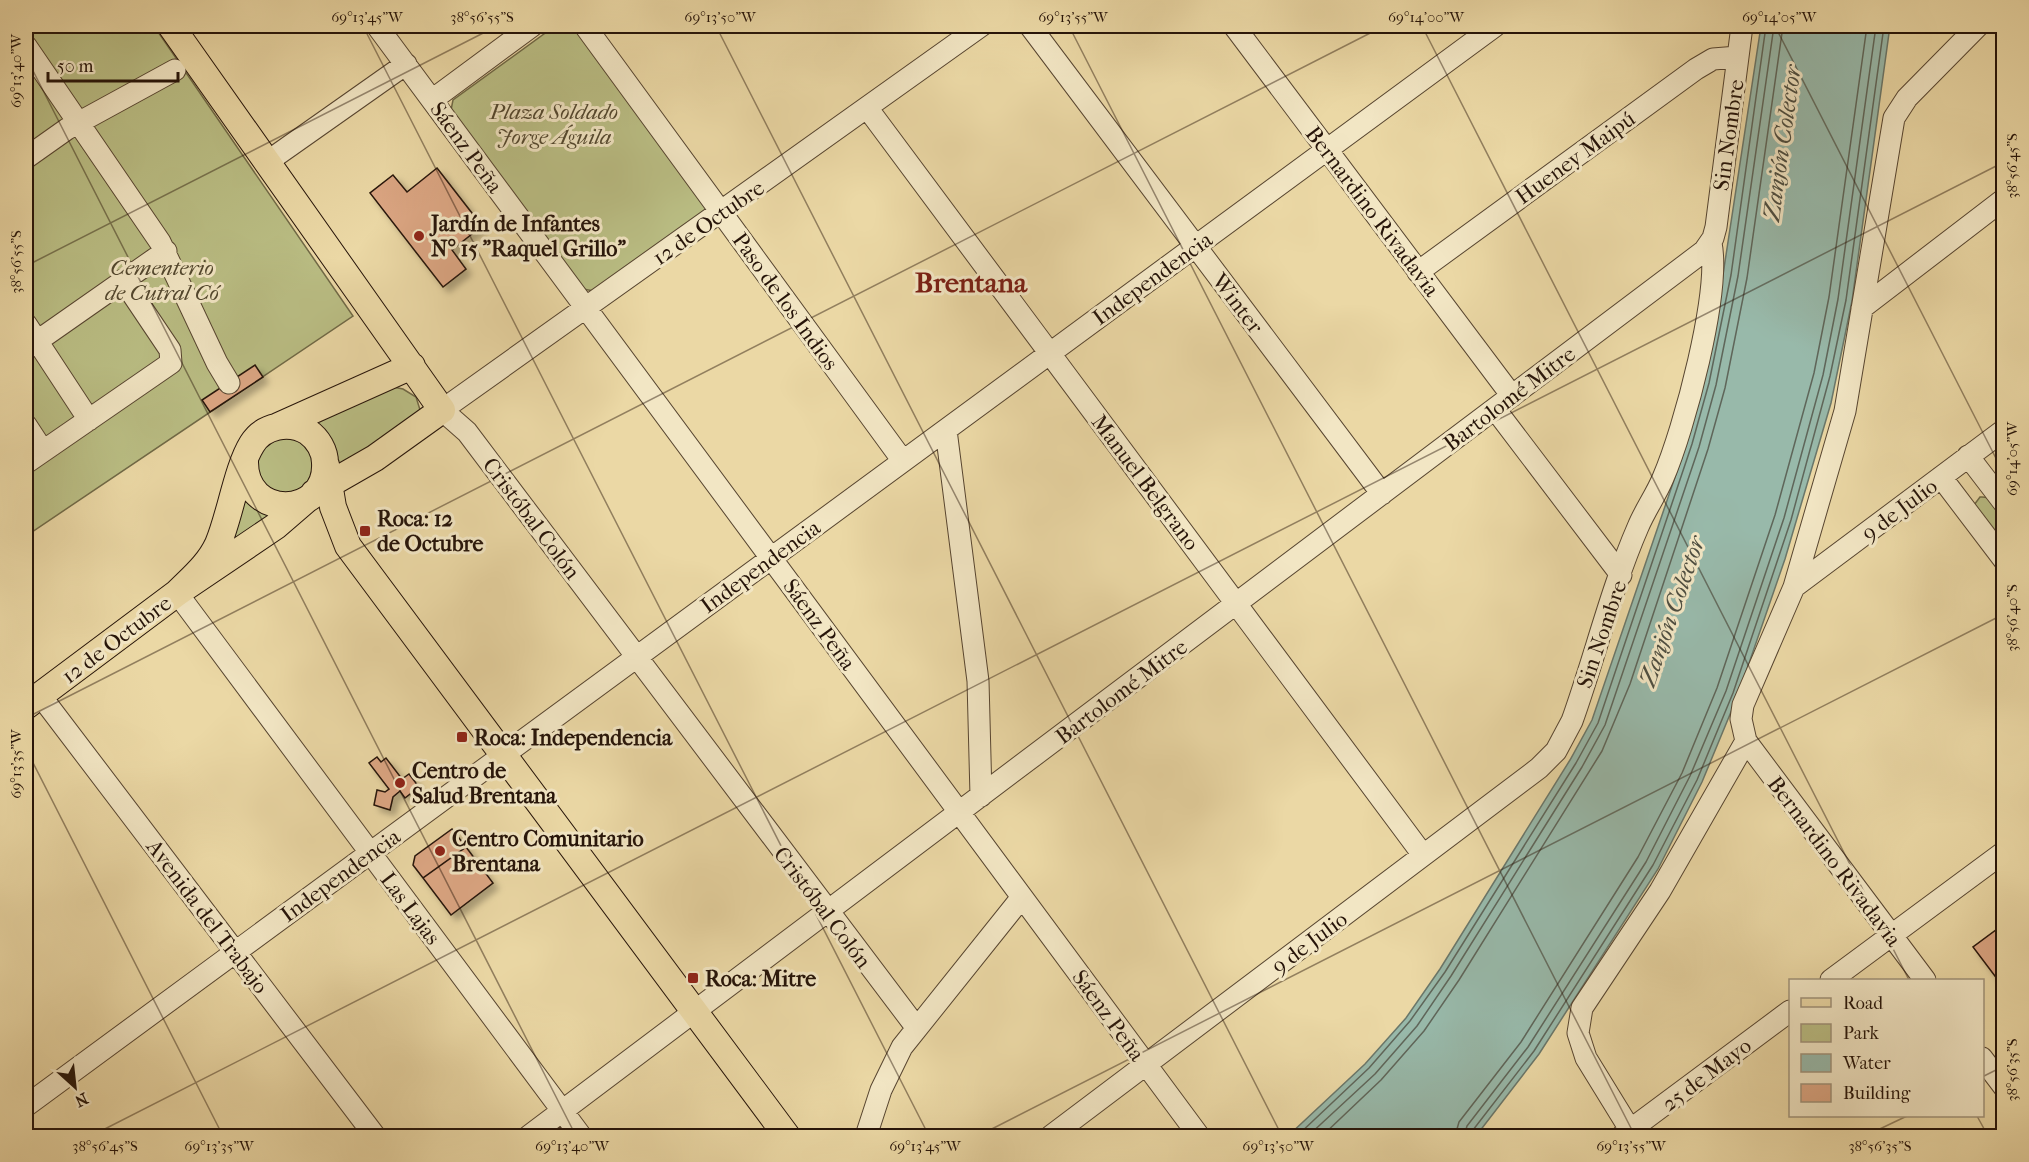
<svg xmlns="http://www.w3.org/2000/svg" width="2029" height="1162" font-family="'IM FELL French Canon',serif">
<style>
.green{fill:#babe84;stroke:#706946;stroke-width:1.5}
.water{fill:#98b9aa;stroke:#6a776a;stroke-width:1.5}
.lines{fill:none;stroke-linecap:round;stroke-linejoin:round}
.shore{stroke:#5f665a;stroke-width:1.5}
.building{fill:#dca683;stroke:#261409;stroke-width:1.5;filter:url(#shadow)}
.minor-casing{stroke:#574530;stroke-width:23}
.major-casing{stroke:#261409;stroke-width:28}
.minor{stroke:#f2e6c4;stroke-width:21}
.major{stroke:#ebd8a5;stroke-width:26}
.ticks{fill:none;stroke:#261409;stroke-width:1.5;stroke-opacity:0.45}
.poi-dot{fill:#8f2418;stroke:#f2e6c4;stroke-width:2}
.labels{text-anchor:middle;stroke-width:6;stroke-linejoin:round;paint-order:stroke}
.park-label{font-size:22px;font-style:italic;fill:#52472e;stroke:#f2e6c4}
.street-label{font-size:22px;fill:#261409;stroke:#f2e6c4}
.poi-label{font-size:22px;font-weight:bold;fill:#261409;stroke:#f2e6c4;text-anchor:start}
.water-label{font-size:24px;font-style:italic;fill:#4e4e41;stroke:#f2e6c4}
.district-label{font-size:28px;font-weight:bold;fill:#7a1f14;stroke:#f2e6c4}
.neatline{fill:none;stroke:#261409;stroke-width:2}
.ticks-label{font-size:15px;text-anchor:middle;fill:#261409}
</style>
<defs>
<filter id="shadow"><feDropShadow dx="5.5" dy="5.5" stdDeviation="3" flood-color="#0004"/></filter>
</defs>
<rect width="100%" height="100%" fill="#ebd8a5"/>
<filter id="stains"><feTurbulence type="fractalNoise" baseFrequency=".00333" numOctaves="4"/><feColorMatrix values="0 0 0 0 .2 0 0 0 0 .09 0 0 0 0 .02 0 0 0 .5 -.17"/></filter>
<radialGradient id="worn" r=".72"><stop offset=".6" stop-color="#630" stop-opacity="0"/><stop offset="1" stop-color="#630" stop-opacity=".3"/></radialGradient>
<path class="green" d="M26,26H154L353,316L26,536Z
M555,26H576L709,208L594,291L583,289L451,110L453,100Z
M393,387L403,389L416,397L421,413L334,475L311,422Z
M257 465a28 28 0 1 1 56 0a28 28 0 1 1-56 0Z
M244,497L254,508L272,514L229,550Z
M1980,497C2006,495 2003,532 2003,548L1974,505Z"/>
<path class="water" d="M1761,26H1890L1852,301L1831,403L1785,559L1738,695L1702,782L1658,869L1539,1054L1476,1136H1288L1365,1064L1406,1018L1440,969L1570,760L1592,720L1687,442L1715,327Z"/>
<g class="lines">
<path class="shore" d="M1297,1136L1369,1068L1410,1021L1445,972L1576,763L1598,723L1692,444L1709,383L1731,275L1766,26
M1308,1136L1375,1074L1417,1026L1451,976L1582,767L1605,725L1699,447L1716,385L1738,276L1774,26
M1322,1136L1381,1080L1424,1031L1459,980L1602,751L1630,684L1708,449L1725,388L1747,278L1783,26
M1455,1136L1459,1122L1521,1042L1638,857L1682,773L1717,688L1775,515L1814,373L1829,297L1867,26
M1464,1136L1467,1126L1528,1047L1646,862L1690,776L1726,691L1784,518L1823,375L1838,299L1876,26
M1472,1136L1473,1130L1534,1051L1653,865L1697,780L1733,693L1791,520L1830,376L1846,300L1884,26"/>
</g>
<path class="building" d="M437,168L482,226L452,250L466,269L443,287L370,193L393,175L407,192Z
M255,365L263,377L210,412L202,400Z
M377,757L381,762L386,758L402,779L409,774L419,787L405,798L400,791L393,797L390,810L374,805L377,790L385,792L389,789L369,763Z
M452,829L466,847L423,878L413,865L415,856Z
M466,847L493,883L451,915L423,878Z
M2004,924V988L1973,947Z"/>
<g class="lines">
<g class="minor-casing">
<path id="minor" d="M377,26L1199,1136
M585,26L903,461
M1030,26L1382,494
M1234,26L1512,396
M26,46L160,242L217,363L229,383
M432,100L532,26
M868,109L1423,855
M26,158L67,129L175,70
M267,162L406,64
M1418,272L1696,69L1713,59L1738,57
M1862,308L2004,199
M26,324L89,420
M26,349L166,251
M1495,409L1621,575
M26,425L43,451
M946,430L978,681L981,796
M1968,456L2004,503
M26,463L171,363L170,350L123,280
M1941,477L2004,560
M1794,587L2004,430
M177,593L581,1136
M40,695L375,1136
M1831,980L2004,852
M1925,980L1746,741L1741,719L1743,705L1794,587L1845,411L1894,118L1907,98L1978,26
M916,1027L467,432L442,410L981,26
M1982,1058L2004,1087
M26,1106L1495,26
M529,1136L1704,251L1713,238L1716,227L1742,26
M866,1136L881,1090L902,1047L1022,897
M1051,1136L1539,768L1556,751L1572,721C1595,657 1611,589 1638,527C1645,510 1656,495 1663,478C1684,430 1721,292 1711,243
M1622,1136L1790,1011
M1634,1136L1586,1058L1578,1033L1582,1008L1660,891L1746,741"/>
</g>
<g class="major-casing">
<path id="major" d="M171,26L442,410L375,458L314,493
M278,426L412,366
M326,465L333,507L348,546L787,1136
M177,593C192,578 209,564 218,544C230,516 237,468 252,444C263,426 289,420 308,432C318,439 325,451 325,463C328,518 244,521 245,461
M26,706L177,593L276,526L305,501"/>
</g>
<use href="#minor" class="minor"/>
<use href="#major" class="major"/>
</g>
<path class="ticks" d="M363,26L929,1136M716,26L1282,1136M1069,26L1635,1136M1422,26L1909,980M1775,26L2004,474M26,57L576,1136M26,266L497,26M26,718L1384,26M26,749L223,1136M1982,1077L2004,1066M1977,1116L1988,1136M91,1136L2004,162M978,1136L2004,614M1865,1136L1907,1116"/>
<g class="poi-dot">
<circle cx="419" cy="236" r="6"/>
<rect x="359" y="525" width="12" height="12" rx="3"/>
<rect x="456" y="731" width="12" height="12" rx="3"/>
<circle cx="400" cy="783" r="6"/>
<circle cx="440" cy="851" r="6"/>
<rect x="687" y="972" width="12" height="12" rx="3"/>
</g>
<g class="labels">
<g class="park-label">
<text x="554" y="119">Plaza Soldado<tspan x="554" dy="25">Jorge Águila</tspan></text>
<text x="162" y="275">Cementerio<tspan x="162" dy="25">de Cutral Có</tspan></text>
</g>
<g class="street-label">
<text transform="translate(1728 135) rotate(-82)" y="8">Sin Nombre</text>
<text transform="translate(467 147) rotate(54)" y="8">Sáenz Peña</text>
<text transform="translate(1575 157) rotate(-36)" y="8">Hueney Maipú</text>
<text transform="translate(1373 211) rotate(53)" y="8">Bernardino Rivadavia</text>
<text transform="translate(708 222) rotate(-35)" y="8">12 de Octubre</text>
<text transform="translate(1152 278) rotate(-36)" y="8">Independencia</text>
<text transform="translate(786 301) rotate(54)" y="8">Paso de los Indios</text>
<text transform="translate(1238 303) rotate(53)" y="8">Winter</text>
<text transform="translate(1509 398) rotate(-37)" y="8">Bartolomé Mitre</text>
<text transform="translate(1146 482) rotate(53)" y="8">Manuel Belgrano</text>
<text transform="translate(1899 509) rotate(-37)" y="8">9 de Julio</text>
<text transform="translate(532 518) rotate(53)" y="8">Cristóbal Colón</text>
<text transform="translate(760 566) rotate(-36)" y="8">Independencia</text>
<text transform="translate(820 624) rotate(54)" y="8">Sáenz Peña</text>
<text transform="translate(1601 634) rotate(-71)" y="8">Sin Nombre</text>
<text transform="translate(116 639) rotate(-37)" y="8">12 de Octubre</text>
<text transform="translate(1121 691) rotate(-37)" y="8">Bartolomé Mitre</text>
<text transform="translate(1835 861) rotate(53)" y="8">Bernardino Rivadavia</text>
<text transform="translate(340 875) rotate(-36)" y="8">Independencia</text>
<text transform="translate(823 907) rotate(53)" y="8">Cristóbal Colón</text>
<text transform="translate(411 908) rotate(53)" y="8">Las Lajas</text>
<text transform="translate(208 916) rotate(53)" y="8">Avenida del Trabajo</text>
<text transform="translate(1309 942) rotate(-37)" y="8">9 de Julio</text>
<text transform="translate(1109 1015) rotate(54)" y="8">Sáenz Peña</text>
<text transform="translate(1706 1074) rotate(-37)" y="8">25 de Mayo</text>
</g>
<g class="poi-label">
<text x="431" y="231">Jardín de Infantes<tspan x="431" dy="25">N° 15 "Raquel Grillo"</tspan></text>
<text x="377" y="526">Roca: 12<tspan x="377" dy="25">de Octubre</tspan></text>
<text x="474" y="745">Roca: Independencia</text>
<text x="412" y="778">Centro de<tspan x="412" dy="25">Salud Brentana</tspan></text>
<text x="452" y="846">Centro Comunitario<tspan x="452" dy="25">Brentana</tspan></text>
<text x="705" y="986">Roca: Mitre</text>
</g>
<g class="water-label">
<text transform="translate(1782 143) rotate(-82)" y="8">Zanjón Colector</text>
<text transform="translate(1672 611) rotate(-71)" y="8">Zanjón Colector</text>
</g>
<g class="district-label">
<text x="971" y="292">Brentana</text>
</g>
</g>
<rect width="2029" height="1162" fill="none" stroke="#ebd8a5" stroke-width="66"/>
<rect x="1789" y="979" width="195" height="138" fill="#f2e6c4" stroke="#a09279" stroke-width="1.5"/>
<rect x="1801" y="998" width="30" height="9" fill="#ebd8a5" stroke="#a09279" stroke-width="1.5"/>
<text x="1843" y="1009" font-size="18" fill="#261409">Road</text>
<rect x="1801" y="1024" width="30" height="18" fill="#babe84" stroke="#a09279" stroke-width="1.5"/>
<text x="1843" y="1039" font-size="18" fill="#261409">Park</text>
<rect x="1801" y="1054" width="30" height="18" fill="#98b9aa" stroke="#a09279" stroke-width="1.5"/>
<text x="1843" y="1069" font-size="18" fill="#261409">Water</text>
<rect x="1801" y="1084" width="30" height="18" fill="#dca683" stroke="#a09279" stroke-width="1.5"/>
<text x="1843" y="1099" font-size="18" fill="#261409">Building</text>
<g transform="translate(75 1087) rotate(153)" stroke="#f2e6c4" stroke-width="4.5" paint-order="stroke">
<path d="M0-4.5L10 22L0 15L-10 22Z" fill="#261409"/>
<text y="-9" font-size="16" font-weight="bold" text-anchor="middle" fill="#261409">N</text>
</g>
<path d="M48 72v9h130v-9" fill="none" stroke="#261409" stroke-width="3"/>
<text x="57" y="72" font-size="18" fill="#261409" stroke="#f2e6c4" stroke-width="4.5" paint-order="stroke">50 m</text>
<rect x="33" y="33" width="1963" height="1096" class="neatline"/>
<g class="ticks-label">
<text x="367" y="22">69°13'45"W</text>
<text x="482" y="22">38°56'55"S</text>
<text x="720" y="22">69°13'50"W</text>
<text x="1073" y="22">69°13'55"W</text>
<text x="1426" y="22">69°14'00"W</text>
<text x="1779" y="22">69°14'05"W</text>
<text transform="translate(16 71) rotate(-90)" y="5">69°13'40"W</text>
<text transform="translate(2012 166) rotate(-90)" y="5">38°56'45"S</text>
<text transform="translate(16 262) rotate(-90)" y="5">38°56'55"S</text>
<text transform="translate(2012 459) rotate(-90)" y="5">69°14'05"W</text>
<text transform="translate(2012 618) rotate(-90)" y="5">38°56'40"S</text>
<text transform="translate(16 764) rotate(-90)" y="5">69°13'35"W</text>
<text transform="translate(2012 1070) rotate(-90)" y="5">38°56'35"S</text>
<text x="105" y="1151">38°56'45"S</text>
<text x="219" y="1151">69°13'35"W</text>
<text x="572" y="1151">69°13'40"W</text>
<text x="925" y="1151">69°13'45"W</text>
<text x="1278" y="1151">69°13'50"W</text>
<text x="1631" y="1151">69°13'55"W</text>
<text x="1880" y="1151">38°56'35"S</text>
</g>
<rect width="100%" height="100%" filter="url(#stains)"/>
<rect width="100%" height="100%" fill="url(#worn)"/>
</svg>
